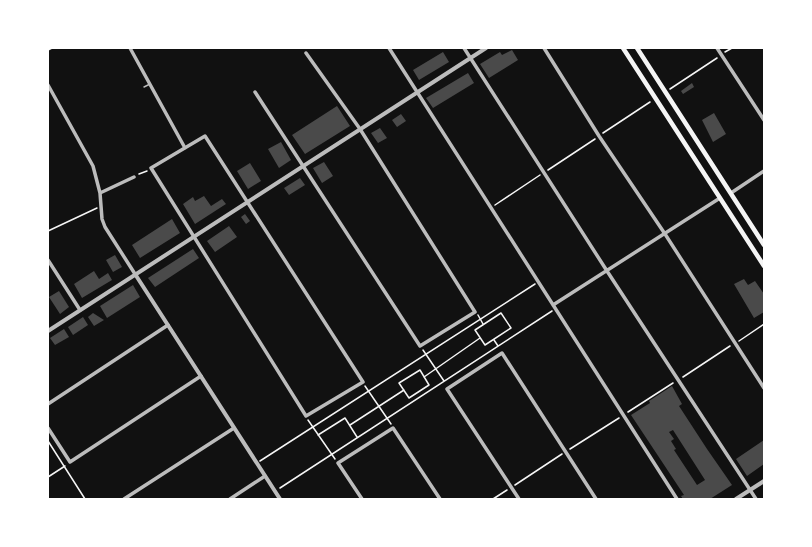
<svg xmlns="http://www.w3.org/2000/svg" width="812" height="547" font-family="Karla,sans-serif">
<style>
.building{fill:#4a4a4a;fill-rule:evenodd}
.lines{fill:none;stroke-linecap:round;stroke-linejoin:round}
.path{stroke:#f5f5f5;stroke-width:1.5}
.service{stroke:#bcbcbc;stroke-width:1.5}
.minor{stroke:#bcbcbc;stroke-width:3.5}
.tertiary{stroke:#bcbcbc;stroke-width:4}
.secondary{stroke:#f5f5f5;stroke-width:4.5}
</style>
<rect width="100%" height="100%" fill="#111"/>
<path class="building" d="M512,50L518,60L489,78L480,64L500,52L502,55Z
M443,52L449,62L419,80L413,70Z
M468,73L474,83L433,108L426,98Z
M692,83L694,87L683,94L681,91Z
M337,106L350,126L305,154L292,135Z
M714,113L726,134L713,142L702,120Z
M401,114L406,121L397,127L392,120Z
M380,128L387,138L378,143L371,133Z
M281,142L291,160L279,168L268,149Z
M324,162L333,176L322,183L313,168Z
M250,163L261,181L248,189L237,171Z
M300,178L305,185L289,195L284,188Z
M204,196L211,206L222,199L226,204L195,224L183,204L193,197L195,201Z
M245,214L250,221L246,224L241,217Z
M172,219L180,233L140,258L132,245Z
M229,226L237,237L215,252L207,241Z
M193,249L199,258L155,287L148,278Z
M115,255L122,267L113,272L106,260Z
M94,271L99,279L108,273L112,280L82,298L74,284Z
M744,279L748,285L755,281L764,294V312L754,318L734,284Z
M133,285L140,297L107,318L100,306Z
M59,291L69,307L60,314L49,297Z
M93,313L104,320L94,326L88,317Z
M83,317L88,325L73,335L68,327Z
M64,329L69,337L55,345L50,338Z
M672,386L682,404L679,406L707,449L732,485L710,499H683L681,496L684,495L631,415L650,403L649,401ZM673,430L705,480L697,485L674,450L676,449L671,441L674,439L669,432Z
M764,440V464L747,476L736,459Z"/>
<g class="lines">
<path class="path" d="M48,50L52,48
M725,52L732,48
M670,89L717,58
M603,133L650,102
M548,170L595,139
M139,174L147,171
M495,205L540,175
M48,231L97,208
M501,313L511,328L485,345L475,330Z
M478,315L483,324
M494,340L498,346
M739,341L764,324
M423,350L444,381
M420,370L429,385L409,398L399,383Z
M424,377L480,338
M683,377L730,346
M365,386L391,424
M628,412L673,383
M308,420L335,459
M350,425L404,390
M318,435L345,418L357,437
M48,441L85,499
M570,449L619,418
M260,461L535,284
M48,477L65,466
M515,485L562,454
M280,488L552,311
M493,499L507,490"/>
<path class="service" d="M144,87L150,84"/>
<path class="minor" d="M130,48L185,148
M389,48L677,499
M464,48L607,271L756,499
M544,48L599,136L665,234L764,388
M717,48L764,120
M48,85L93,166L100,193L102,219L105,227L135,274
M255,92L420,346L475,312L360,129L306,53
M205,136L363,382L306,416L151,168Z
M100,193L134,177
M731,193L764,171
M48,260L80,310
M553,305L720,198
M48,404L168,325
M48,428L70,462L201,376
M124,499L234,428
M230,499L265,476
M362,499L338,463L393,428L440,499
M519,499L447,389L502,353L596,499"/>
<path class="tertiary" d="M135,274L280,499
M48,331L486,48
M736,499L764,481"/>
<path class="secondary" d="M623,48L764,266
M637,48L764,245"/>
</g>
<rect width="812" height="547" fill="none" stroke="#ffffff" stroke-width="98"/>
</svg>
